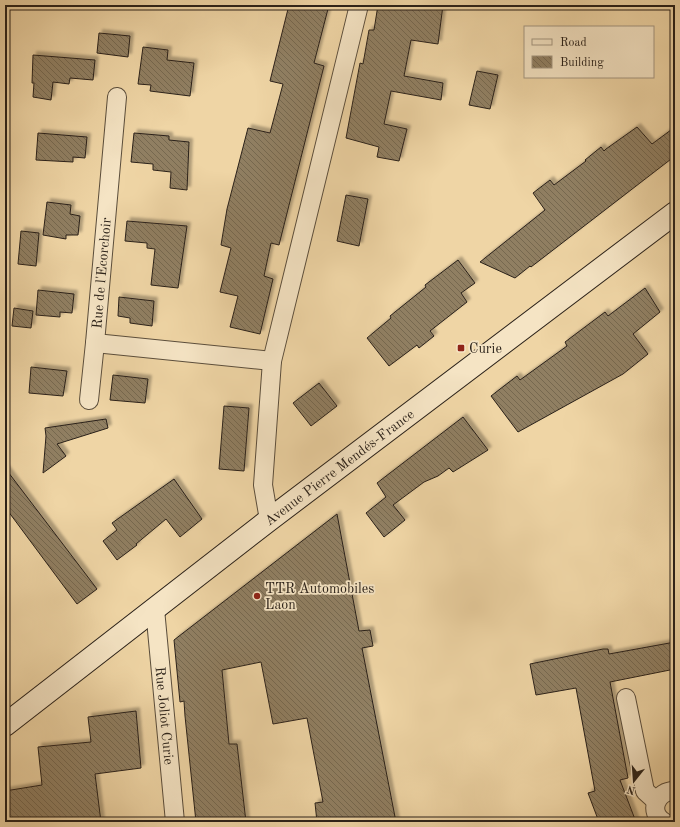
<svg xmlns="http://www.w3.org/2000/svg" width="680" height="827" font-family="'Old Standard TT',serif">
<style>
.building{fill:url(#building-back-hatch);stroke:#2a2119;filter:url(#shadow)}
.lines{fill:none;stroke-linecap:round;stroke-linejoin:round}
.street-casing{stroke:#5b4e3c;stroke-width:20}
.secondary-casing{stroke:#2a2119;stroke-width:24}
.street{stroke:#f5e4c4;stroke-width:18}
.secondary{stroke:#f5e4c4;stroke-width:22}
.poi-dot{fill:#8f2418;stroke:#f5e4c4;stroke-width:1.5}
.labels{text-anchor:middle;stroke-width:3.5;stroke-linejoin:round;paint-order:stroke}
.street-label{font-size:14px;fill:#2a2119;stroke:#f5e4c4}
.poi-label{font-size:14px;fill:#2a2119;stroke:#f5e4c4;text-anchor:start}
</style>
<defs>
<pattern id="building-back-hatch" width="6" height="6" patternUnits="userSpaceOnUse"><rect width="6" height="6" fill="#907f62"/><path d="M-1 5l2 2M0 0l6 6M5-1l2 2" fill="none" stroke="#766850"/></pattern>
<filter id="shadow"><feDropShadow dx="3.5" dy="-3.5" stdDeviation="1" flood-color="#0004"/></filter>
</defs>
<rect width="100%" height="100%" fill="#efd5a5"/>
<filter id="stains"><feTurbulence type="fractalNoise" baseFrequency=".005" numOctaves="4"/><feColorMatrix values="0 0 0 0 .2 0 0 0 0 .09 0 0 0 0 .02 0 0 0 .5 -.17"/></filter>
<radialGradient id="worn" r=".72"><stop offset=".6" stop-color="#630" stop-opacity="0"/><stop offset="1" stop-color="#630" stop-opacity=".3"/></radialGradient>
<path class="building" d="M289,5H329L314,63L324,66L279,245L271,243L264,276L273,279L260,334L230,327L238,296L220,292L231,248L221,245L227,209L248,128L270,133L283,84L270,81Z
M378,5H443L438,44L411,40L404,76L443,83L441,100L391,91L384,124L407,129L399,161L377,157L379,147L346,138L360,63L363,64L369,30H374Z
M99,33L130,36L128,57L97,53Z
M143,47L168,50L167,60L194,63L190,96L150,91L151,85L138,84Z
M33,55L95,60L93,80L70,78L69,84L53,82L51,100L33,97L34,83H32Z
M477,71L498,75L490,109L469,105Z
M637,127L652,144L675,127V156L531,267L530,266L515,278L480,262L545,210L533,193L550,180L554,185L586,161L585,160L601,147L604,151L606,149Z
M38,133L87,137L85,158L73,157V162L36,160Z
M134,133L169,136V140L189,142L187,190L170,188L171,172L153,170V164L131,162Z
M346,195L368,199L359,246L337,241Z
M47,202L71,205L70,214L80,216L78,235H66V239L43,235Z
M127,221L187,226L178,288L151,285L155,249L147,248V243L125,241Z
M21,231L39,233L36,266L18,264Z
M458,260L475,283L461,293L467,302L430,331L434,336L419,348L417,345L389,366L367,338L391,318L390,316L426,287L425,285Z
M645,288L660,312L633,334L648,354L623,374L518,432L491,396L517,376L520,380L567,346L565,342L605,312L608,316Z
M38,290L74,294L72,313L60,312V317L36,315Z
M119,297L154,301L152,326L130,323V318L118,316Z
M14,308L33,311L31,328L12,326Z
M31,367L67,371L63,396L29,393Z
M113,375L148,379L145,403L110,400Z
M319,383L337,406L311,426L293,403Z
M224,406L249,408L244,471L219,469Z
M463,417L488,450L453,472L449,468L438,476L424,482L393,505L405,520L384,537L366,513L386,497L377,483Z
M106,419L108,428L57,444L66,456L43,473L46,436L45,428Z
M5,468L97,589L77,604L5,507Z
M174,479L202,519L180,537L166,519L136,544L137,545L117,560L103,541L117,530L112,523Z
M337,514L359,631L370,630L373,646L362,648L396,822H317L315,803L323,802L307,718L273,724L261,662L222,670L229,744H237L246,822H196L185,716L184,701L180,702L174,640Z
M675,642V669L610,682L628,778L620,780L636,822H599L588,793L595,791L576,688L536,695L530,664L603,649H608L609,654Z
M136,711L141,768L95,774L101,822H6L5,791L42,785L38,747L91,742L88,717Z"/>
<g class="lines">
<g class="street-casing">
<g id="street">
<path d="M117,97L95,343L272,361"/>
<path d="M89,400L95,343"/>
<path d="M269,520L263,485L272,361L359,5"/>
<path id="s1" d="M155,609L175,822"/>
<path d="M626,698L645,791L656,801"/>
<path d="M664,822C647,812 657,790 675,791"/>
</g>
</g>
<g class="secondary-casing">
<g id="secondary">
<path id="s2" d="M5,725L269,520L675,213"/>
</g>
</g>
<use href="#street" class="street"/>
<use href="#secondary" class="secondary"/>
</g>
<g class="poi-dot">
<rect x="457" y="344" width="8" height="8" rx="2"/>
<circle cx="257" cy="596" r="4"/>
</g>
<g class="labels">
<g class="street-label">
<text transform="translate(101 273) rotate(-85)" y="5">Rue de l'Ecorchoir</text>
<text dy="5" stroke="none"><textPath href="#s2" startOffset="422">Avenue Pierre Mendés-France</textPath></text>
<text dy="5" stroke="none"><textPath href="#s1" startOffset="107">Rue Joliot Curie</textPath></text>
</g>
<g class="poi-label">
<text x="469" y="353">Curie</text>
<text x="265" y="593">TTR Automobiles<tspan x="265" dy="16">Laon</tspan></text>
</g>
</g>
<rect width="680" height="827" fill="none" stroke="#efd5a5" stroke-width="20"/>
<rect x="6" y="6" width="668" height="815" fill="none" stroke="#2a2119" stroke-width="2"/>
<rect x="10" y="10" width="660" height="807" fill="none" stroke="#2a2119"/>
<rect x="524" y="26" width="130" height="52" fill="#f5e4c4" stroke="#a49680"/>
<rect x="532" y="39" width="20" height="6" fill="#f5e4c4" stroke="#a49680"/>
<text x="560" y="46" font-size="12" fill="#2a2119">Road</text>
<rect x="532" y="56" width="20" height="12" fill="url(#building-back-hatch)" stroke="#a49680"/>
<text x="560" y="66" font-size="12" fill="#2a2119">Building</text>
<g transform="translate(634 781) rotate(197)" stroke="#f5e4c4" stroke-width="3" paint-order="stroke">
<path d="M0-3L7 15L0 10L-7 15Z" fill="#2a2119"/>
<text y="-6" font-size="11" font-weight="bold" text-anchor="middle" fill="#2a2119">N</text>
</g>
<rect width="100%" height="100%" filter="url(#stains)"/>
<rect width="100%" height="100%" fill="url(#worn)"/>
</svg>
